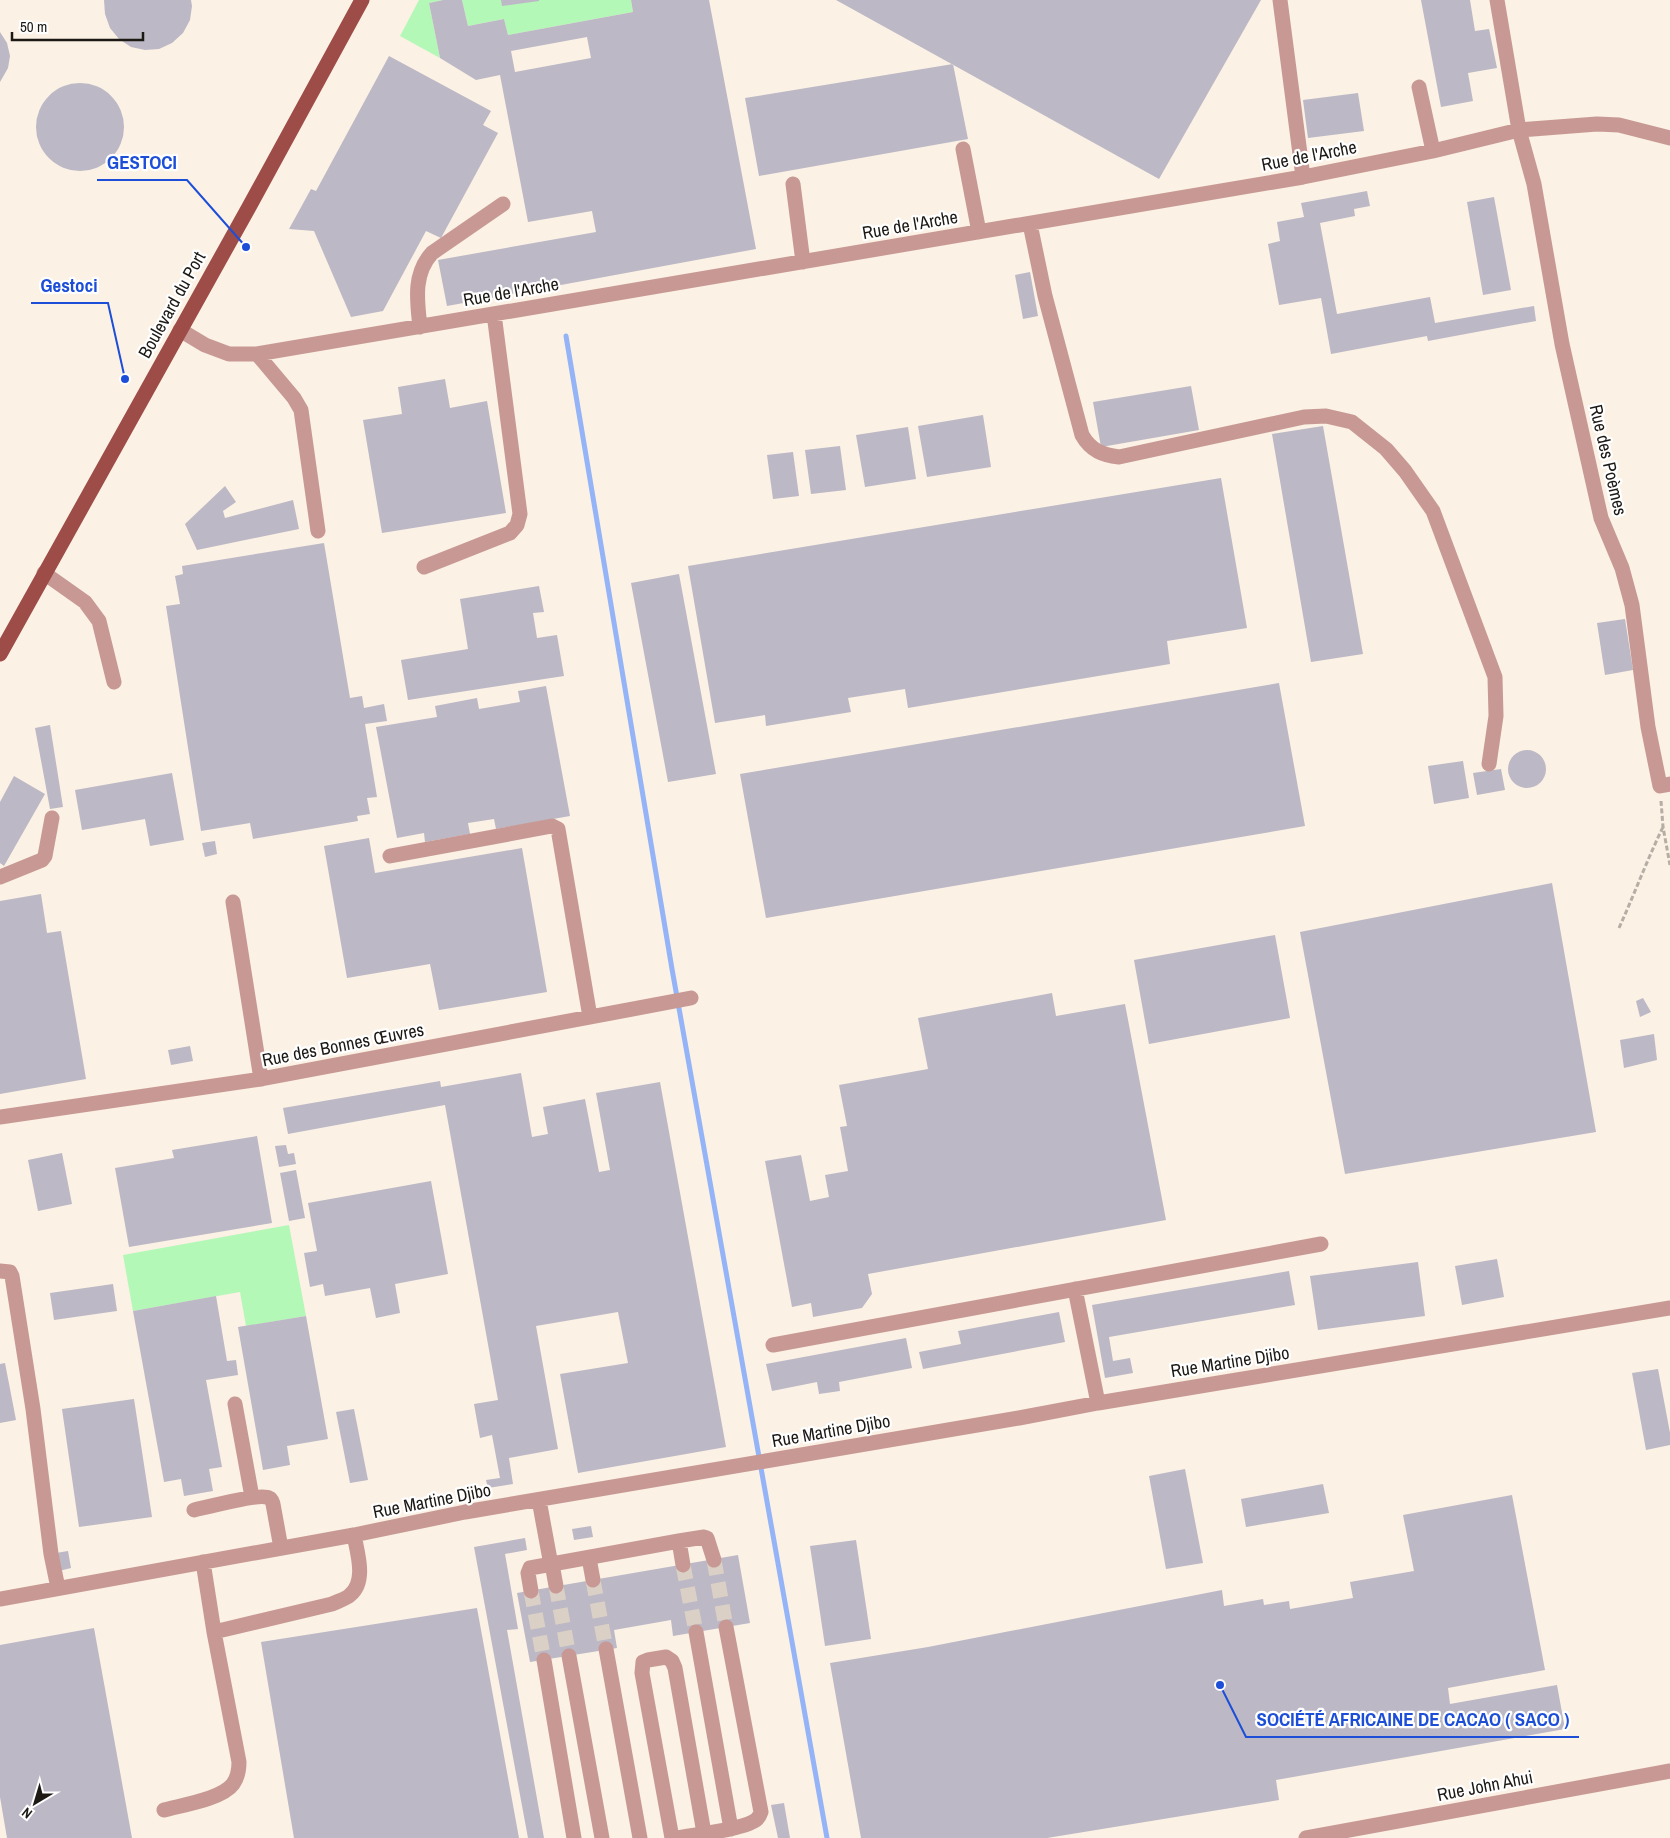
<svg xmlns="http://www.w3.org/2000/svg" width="1670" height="1838" font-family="'Archivo Narrow',sans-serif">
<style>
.green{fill:#b4f8b7}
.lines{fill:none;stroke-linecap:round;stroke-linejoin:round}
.stream{stroke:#94b4f7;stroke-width:5}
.building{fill:#bcb8c5;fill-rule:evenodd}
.minor-tunnel{stroke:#dad0c6;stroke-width:15;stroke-dasharray:15 8;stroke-linecap:butt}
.path{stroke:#b6aea4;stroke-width:3;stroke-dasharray:5 2.5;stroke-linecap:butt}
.minor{stroke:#c89994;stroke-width:15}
.major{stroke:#9d4c47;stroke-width:15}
.labels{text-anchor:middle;stroke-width:4.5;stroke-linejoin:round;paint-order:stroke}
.street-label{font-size:18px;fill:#1c1814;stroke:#fff}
.leader{fill:none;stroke:#1d4ed8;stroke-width:2}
.callout-dot{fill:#1d4ed8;stroke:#fff;stroke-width:2}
.callout-label{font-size:19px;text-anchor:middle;font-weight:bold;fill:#1d4ed8;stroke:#fff;stroke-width:4.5;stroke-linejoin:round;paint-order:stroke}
</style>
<rect width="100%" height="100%" fill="#fbf1e5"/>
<path class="green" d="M419,0H443L429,3L440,58L400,36Z
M462,0H631L633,12L508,35L504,19L468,26Z
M289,1225L306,1316L246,1326L240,1292L133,1311L123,1255Z"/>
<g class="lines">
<path class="stream" d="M566,336L672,969L827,1838"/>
</g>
<path class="building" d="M104,0H191L192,6L190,20L183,33L172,43L159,49L145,50L131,47L119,39L110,28L105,14Z
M443,0H462L468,26L504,19L508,35L633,12L631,0H709L756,249L447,306L438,260L596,232L592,211L528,222L500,75L476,80L440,58L429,3ZM587,37L591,58L515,72L511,51Z
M501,0H539V1L502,6Z
M836,0H1261L1159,179Z
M1421,0H1470L1475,31L1489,29L1497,68L1468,73L1473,101L1441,107Z
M0,32L7,43L10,56L8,68L0,82Z
M389,56L491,111L483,125L498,133L441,238L426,231L383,311L351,317L314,231L289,229L311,189L316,191Z
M953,64L968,139L759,176L745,98Z
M36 127a44 44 0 1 1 88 0a44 44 0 1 1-88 0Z
M1358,93L1364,131L1308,138L1303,100Z
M1367,191L1370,206L1354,209L1355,216L1320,223L1337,314L1430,297L1435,323L1534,306L1536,321L1428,341L1427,336L1331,354L1321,298L1279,305L1268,244L1280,241L1277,222L1304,217L1301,203Z
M1494,197L1511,290L1483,295L1467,202Z
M1030,272L1038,316L1023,319L1015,275Z
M445,379L450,408L487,401L506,513L382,533L363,420L402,414L398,387Z
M1191,386L1199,430L1101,447L1093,402Z
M983,415L991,467L927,477L918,426Z
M1323,426L1363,654L1311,662L1272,434Z
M908,427L916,479L865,487L856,435Z
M840,446L846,490L811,494L805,450Z
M793,452L799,496L773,499L767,455Z
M1221,478L1247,628L1167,641L1170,664L908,708L905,689L848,698L851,712L766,726L765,715L715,723L688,566Z
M225,486L236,502L223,511L225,518L293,500L299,529L197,550L185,524Z
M324,543L350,698L362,696L364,708L384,704L387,721L365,724L377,797L367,798L370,814L357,816L358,821L253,839L250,823L201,831L166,606L180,604L175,576L183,574L182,566Z
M679,574L716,774L668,782L631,583Z
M539,586L544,612L533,613L537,638L557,635L564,676L408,700L401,660L468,649L460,599Z
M1625,619L1633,670L1605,675L1597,623Z
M1279,683L1305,826L766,918L740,774Z
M546,686L570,816L496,829L494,819L468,823L470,834L425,842L424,833L397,838L376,727L437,717L435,706L477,698L479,709L520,702L518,691Z
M50,725L63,807L50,809L35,728Z
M1508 769a19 19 0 1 1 38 0a19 19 0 1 1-38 0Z
M1463,761L1469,798L1434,804L1428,766Z
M1501,769L1505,790L1477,795L1473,773Z
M172,773L184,840L150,846L145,819L82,830L75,790Z
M14,776L45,794L4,866L0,863V802Z
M369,838L375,873L522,848L547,992L439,1010L430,964L347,978L324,846Z
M215,841L217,854L205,857L202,843Z
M1552,883L1596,1132L1345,1174L1300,932Z
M41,894L47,933L61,931L86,1079L0,1094V901Z
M1275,935L1290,1018L1149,1044L1134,960Z
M1052,993L1056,1016L1125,1004L1166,1220L868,1274L872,1294L862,1308L813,1317L811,1303L792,1307L765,1161L801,1155L810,1201L829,1197L825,1175L848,1171L840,1127L847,1126L839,1085L928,1069L918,1018Z
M1643,998L1651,1012L1640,1017L1636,1001Z
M1654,1034L1657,1060L1624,1068L1620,1040Z
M190,1046L193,1061L171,1065L168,1050Z
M521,1073L532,1137L548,1134L543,1107L585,1099L599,1172L610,1170L596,1093L660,1082L726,1447L578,1473L560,1374L628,1363L618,1312L536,1326L558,1449L509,1458L513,1484L488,1488L486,1480L500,1478L492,1435L480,1438L474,1404L498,1400L445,1105L288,1134L283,1108L440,1081L441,1087Z
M257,1136L272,1223L129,1247L115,1168L174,1158L172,1150Z
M286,1145L288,1154L294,1153L296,1164L279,1167L275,1146Z
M62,1153L72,1204L38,1211L28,1160Z
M296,1170L305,1218L289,1221L280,1173Z
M431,1181L448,1274L395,1284L400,1313L376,1318L370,1288L325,1296L323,1284L310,1287L304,1253L317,1251L308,1203Z
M1497,1259L1504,1297L1462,1305L1455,1266Z
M1418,1262L1425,1316L1318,1330L1310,1276Z
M1289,1271L1295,1305L1109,1337L1113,1361L1130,1358L1133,1373L1105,1378L1092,1305Z
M113,1284L117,1311L54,1320L50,1293Z
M216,1296L227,1361L236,1360L238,1375L206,1380L222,1467L209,1469L213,1491L184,1496L181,1479L164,1482L133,1311Z
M1059,1312L1065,1342L923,1369L919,1352L961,1344L958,1331Z
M306,1316L328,1439L287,1446L290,1465L263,1470L238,1327Z
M906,1338L912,1368L839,1382L840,1391L819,1394L817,1382L772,1391L766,1364Z
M5,1363L16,1420L0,1423V1364Z
M1658,1369L1670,1433V1445L1646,1450L1632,1373Z
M134,1399L152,1517L79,1527L62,1409Z
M354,1409L368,1480L350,1483L336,1412Z
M1185,1469L1203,1563L1166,1569L1149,1476Z
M1323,1484L1329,1513L1246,1527L1241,1499Z
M1512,1495L1545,1670L1448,1688L1450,1704L1557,1685L1565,1729L1276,1780L1279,1800L1047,1838H861L830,1663L928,1647L1222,1590L1224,1606L1263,1599L1264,1605L1289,1601L1290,1609L1353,1598L1350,1582L1414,1571L1403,1515Z
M591,1526L593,1537L574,1540L572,1529Z
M525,1538L527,1550L505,1554L518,1629L507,1630L544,1838H528L474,1547Z
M856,1540L871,1639L825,1646L810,1546Z
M68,1551L71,1568L59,1571L56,1553Z
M738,1555L750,1623L673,1636L671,1620L614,1630L617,1648L530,1662L517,1593Z
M477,1608L519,1838H294L261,1642Z
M94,1628L132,1838H7L0,1797V1645Z
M784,1803L790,1838H778L771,1805Z"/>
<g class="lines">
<path class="minor-tunnel" d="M714,1560L726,1627
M683,1565L696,1632
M593,1580L606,1649
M556,1586L569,1656
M531,1591L544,1660"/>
<path class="path" d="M1661,801L1663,827L1670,865
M1619,928C1634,895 1647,860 1663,827"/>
<path class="minor" d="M1280,0L1303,177
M1419,87L1433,151
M1670,138L1619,125L1597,124L1519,130L1534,184L1562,344L1601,518L1622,568L1632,605L1648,727L1660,786L1670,784
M963,149L979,232
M793,184L803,262
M1030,224L1045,296L1082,435C1091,451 1103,455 1119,457L1304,417L1326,416L1352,422L1386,449L1405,471L1433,511L1495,677L1496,716L1489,764
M420,327C417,300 413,274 432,253L503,204
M180,330L205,345L229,354H257L1303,177L1433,151L1519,130L1497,0
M257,354L294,398L301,410L318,531
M424,567L510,533L517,525L520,514L494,314
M44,573L85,602L99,621L114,682
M390,856L552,826L558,829L590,1017
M0,877L42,860L45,856L52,818
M233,902L261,1079
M0,1117L261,1079L691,998
M0,1271L10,1272L12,1276L33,1409L51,1554L58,1588
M1075,1289L1098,1403
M773,1345L1321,1244
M235,1404L252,1497
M539,1500L551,1565
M194,1510C207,1507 260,1493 269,1498C272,1499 272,1501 273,1504L281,1548
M679,1541L683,1565
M589,1558L593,1580
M552,1564L556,1586
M531,1591L528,1573L530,1568L679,1541L704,1537L707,1538L714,1560
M0,1599L354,1535L465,1512L1019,1418L1098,1403L1670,1308
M214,1632L332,1604C338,1601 346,1599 350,1595C367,1581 357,1552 354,1535
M696,1632L731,1829
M606,1649L640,1838
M569,1656L602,1838
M544,1660L574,1838
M164,1810C182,1805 222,1799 233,1784C238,1777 239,1770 239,1762L214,1632L203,1562
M672,1838L642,1673L643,1662L648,1660L666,1657L672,1661L675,1668L704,1833
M677,1838C693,1835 747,1829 757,1819C759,1817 760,1815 761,1812L726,1627
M1306,1838L1670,1771"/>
<path class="major" d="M0,654L249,207L362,0"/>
</g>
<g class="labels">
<g class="street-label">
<text transform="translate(1309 156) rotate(-11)" y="6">Rue de l'Arche</text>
<text transform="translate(910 225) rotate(-10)" y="6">Rue de l'Arche</text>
<text transform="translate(511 292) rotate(-10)" y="6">Rue de l'Arche</text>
<text transform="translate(172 305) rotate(-61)" y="6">Boulevard du Port</text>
<text transform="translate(1608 460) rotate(77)" y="6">Rue des Poèmes</text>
<text transform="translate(343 1045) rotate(-11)" y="6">Rue des Bonnes Œuvres</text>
<text transform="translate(1230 1362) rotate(-9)" y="6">Rue Martine Djibo</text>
<text transform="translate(831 1431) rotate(-10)" y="6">Rue Martine Djibo</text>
<text transform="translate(432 1501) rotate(-11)" y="6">Rue Martine Djibo</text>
<text transform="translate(1485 1786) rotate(-11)" y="6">Rue John Ahui</text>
</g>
</g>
<path class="leader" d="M246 247L187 180H97M125 379L108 303H31M1220 1685L1246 1737H1579"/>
<g class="callout-dot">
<circle cx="246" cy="247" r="5"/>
<circle cx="125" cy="379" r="5"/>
<circle cx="1220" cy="1685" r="5"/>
</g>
<g class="callout-label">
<text x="142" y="169">GESTOCI</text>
<text x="69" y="292">Gestoci</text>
<text x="1413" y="1726">SOCIÉTÉ AFRICAINE DE CACAO ( SACO )</text>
</g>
<g transform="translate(35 1803) rotate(218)" stroke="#ffffff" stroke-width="4" paint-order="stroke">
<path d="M0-4L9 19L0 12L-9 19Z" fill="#1c1814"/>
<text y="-8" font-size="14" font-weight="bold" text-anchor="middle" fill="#1c1814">N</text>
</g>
<path d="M12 32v8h131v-8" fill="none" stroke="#1c1814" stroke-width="2.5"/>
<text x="20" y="32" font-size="15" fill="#1c1814" stroke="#ffffff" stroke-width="4" paint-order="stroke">50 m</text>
</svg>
